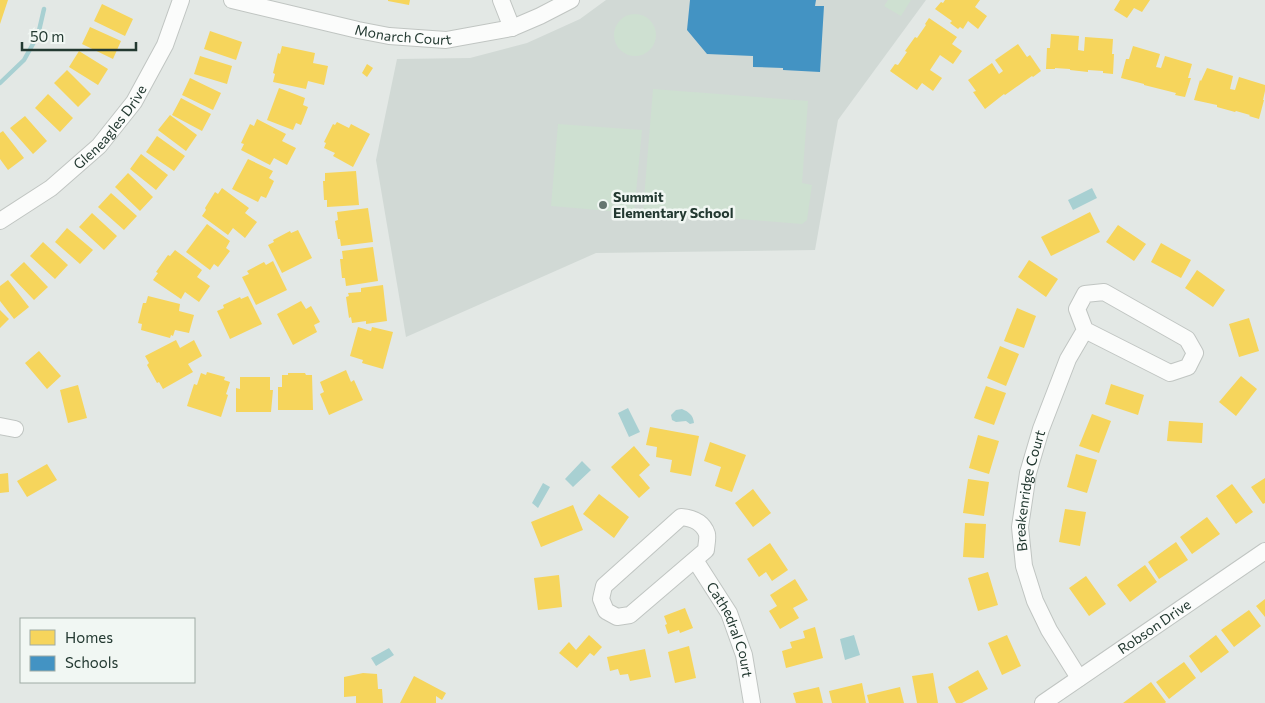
<svg xmlns="http://www.w3.org/2000/svg" width="1265" height="703" font-family="Commissioner,sans-serif">
<style>
.built{fill:#d1d9d5}
.green{fill:#cee0d1}
.water{fill:#a8d0d2}
.homes{fill:#f6d55c}
.schools{fill:#4393c3}
.lines{fill:none;stroke-linecap:round;stroke-linejoin:round}
.stream{stroke:#a8d0d2;stroke-width:4.5}
.minor-casing{stroke:#c0c5c2;stroke-width:18}
.minor{stroke:#fbfcfb;stroke-width:16}
.poi-dot{fill:#667670;stroke:#f1f7f3;stroke-width:2}
.labels{text-anchor:middle;stroke-width:5;stroke-linejoin:round;paint-order:stroke}
.street-label{font-size:14px;fill:#233931;stroke:#f1f7f3}
.poi-label{font-size:14px;font-weight:bold;fill:#233931;stroke:#f1f7f3;text-anchor:start}
</style>
<rect width="100%" height="100%" fill="#e3e8e5"/>
<path class="built" d="M606,0H926L838,120L815,250L596,253L406,337L376,160L397,59L470,58L527,43L580,19Z"/>
<path class="green" d="M888,0H911L901,16L884,6Z
M614 35a21 21 0 1 1 42 0a21 21 0 1 1-42 0Z
M653,89L808,101L802,183L812,185L807,220L802,224L643,211Z
M558,124L642,130L634,213L551,206Z"/>
<path class="water" d="M1092,188L1097,198L1073,210L1068,200Z
M628,408L640,432L629,437L618,413Z
M682,409C689,412 693,415 694,423L690,424L686,421L676,422L672,420L671,415L676,410Z
M582,461L591,470L573,487L565,479Z
M543,483L550,487L538,508L532,503Z
M854,635L860,655L845,660L840,639Z
M389,648L394,655L376,666L371,658Z"/>
<path class="homes" d="M0,0H8L0,24Z
M388,0H410L409,5L388,1Z
M945,0H980L975,7L987,16L978,29L968,21L963,29L960,27L958,29L950,23L952,21L935,9L941,2L943,3Z
M1120,0H1150L1142,12L1134,8L1127,18L1114,10Z
M102,4L133,19L125,36L94,21Z
M929,18L957,37L952,44L962,51L953,64L940,55L930,70L942,78L933,91L922,83L917,90L890,71L895,64L898,65L907,52L905,51L915,37L917,38L926,25L925,24Z
M90,27L121,41L113,59L82,44Z
M210,31L242,42L236,60L204,49Z
M1051,34L1079,36L1078,50L1084,51L1085,37L1113,39L1112,54H1114L1113,74L1103,73V71L1088,70V72L1070,70V69L1055,68V69H1046L1047,48H1050Z
M1018,44L1027,57L1030,55L1041,71L1033,77L1032,76L1005,95L1004,94L985,109L973,92L976,91L968,80L992,63L999,74L1003,71L995,60Z
M282,46L315,53L313,63L328,66L324,85L308,81L306,89L273,82L275,74L273,73L278,53L280,54Z
M1133,46L1160,54L1156,67L1161,68L1165,56L1192,64L1188,78H1191L1185,97L1175,95L1176,93L1144,85V84L1121,78L1126,59H1129Z
M79,51L108,69L98,85L69,67Z
M200,56L232,66L227,84L194,74Z
M367,64L373,68L367,77L362,73Z
M1207,68L1233,76L1230,89L1235,90L1239,77L1265,85V91L1263,100H1264L1259,119L1249,116L1250,115L1236,111L1235,112L1217,107V105L1194,100L1200,80L1201,81Z
M67,70L91,94L78,107L54,83Z
M190,78L221,93L213,110L182,95Z
M279,88L305,98L303,105L308,107L301,125L296,123L293,130L267,120Z
M48,94L73,118L60,132L35,108Z
M181,98L211,114L202,131L172,115Z
M170,115L197,135L186,151L158,130Z
M25,116L47,141L33,154L10,128Z
M257,119L286,134L282,141L296,148L287,165L274,158L270,165L241,150L244,144L241,143L250,124L254,126Z
M337,122L349,128L351,124L370,134L353,167L333,156L335,153L324,148L326,143L324,142L333,124L335,125Z
M3,131L24,158L8,170L0,159V133Z
M157,136L185,156L174,171L146,152Z
M141,154L168,175L156,190L130,169Z
M248,159L273,171L269,178L274,181L266,198L261,196L258,202L232,189Z
M356,171L359,205L327,207V200H324L323,181H325V173Z
M128,173L153,197L140,211L115,187Z
M222,188L249,208L245,213L257,222L245,238L233,228L228,235L202,216L206,210L205,208L215,192L218,194Z
M111,193L137,216L124,230L98,207Z
M368,208L373,242L341,246L340,239H338L335,221L338,220L337,212Z
M1090,212L1100,232L1051,256L1041,237Z
M92,213L117,236L104,250L79,227Z
M207,224L230,241L226,248L230,251L218,267L214,264L210,270L186,252Z
M1118,225L1146,244L1134,261L1106,242Z
M67,228L93,250L80,264L55,242Z
M298,230L312,258L282,273L268,245L274,242L273,240L290,231L291,233Z
M43,242L68,265L55,279L30,256Z
M1161,243L1191,260L1181,278L1151,262Z
M373,247L378,281L346,286L345,278H342L340,259H343L342,251Z
M175,250L202,270L197,277L210,286L199,302L185,292L181,299L153,280L158,273L156,272L168,255L170,256Z
M1029,260L1058,279L1046,297L1018,277Z
M273,261L287,290L256,305L242,277L249,274L247,271L264,262L266,265Z
M24,262L48,287L34,300L10,275Z
M1197,270L1225,290L1213,307L1185,288Z
M8,280L29,307L14,319L0,301V286Z
M383,285L387,321L366,324V321L352,323L351,317L349,318L346,297L349,296L348,293L361,292V288Z
M148,296L180,304L179,311L194,315L189,333L175,330L173,336L171,335L170,338L141,330L142,324L138,323L143,303H146Z
M248,296L262,324L230,339L217,311L224,308L223,305L240,297L241,299Z
M301,301L306,309L311,306L320,322L314,325L317,332L293,345L277,314Z
M1017,308L1036,316L1024,348L1004,341Z
M0,310L9,319L0,328Z
M1249,318L1259,351L1239,357L1229,324Z
M358,327L371,331L372,327L393,332L383,369L362,363L363,360L350,356Z
M176,340L180,348L194,340L202,356L188,364L193,372L163,389L159,382L157,383L147,365L149,363L145,356Z
M1000,346L1019,354L1006,386L987,378Z
M39,351L61,376L47,389L25,363Z
M346,370L351,382L354,380L363,400L329,415L320,394L324,392L320,382Z
M207,372L225,377L224,380L230,382L226,394L228,395L221,417L187,406L194,384L197,385L201,373L206,375Z
M288,373H305L306,375H312L313,410H278V387H282V375H288Z
M1241,376L1257,389L1236,416L1219,402Z
M240,377H270V390H273L271,412H236V388L240,389Z
M1111,384L1144,395L1138,415L1105,404Z
M78,385L87,418L68,423L60,390Z
M986,386L1006,393L994,425L974,418Z
M1092,414L1111,421L1099,453L1079,446Z
M1169,421L1203,423L1202,443L1167,441Z
M650,427L699,436L691,476L670,472L672,460L656,457L657,447L646,445Z
M978,435L999,441L989,474L969,468Z
M710,442L746,455L732,492L715,486L721,467L704,461Z
M634,446L650,465L639,475L650,488L639,498L611,467Z
M1076,454L1097,460L1087,493L1067,487Z
M47,464L57,480L27,497L17,481Z
M8,473L9,492L0,493V474Z
M1265,478V503L1263,504L1251,487Z
M968,479L989,482L984,516L963,513Z
M1232,484L1253,512L1236,524L1216,496Z
M753,489L771,513L753,527L735,503Z
M599,494L629,517L614,538L583,514Z
M573,505L583,530L541,547L531,522Z
M1065,509L1086,512L1080,546L1059,542Z
M1207,517L1220,534L1192,554L1180,537Z
M965,523L986,524L984,558L963,557Z
M1176,542L1188,560L1159,579L1148,562Z
M770,543L788,570L772,581L766,572L759,577L747,559Z
M1145,565L1157,582L1130,602L1117,585Z
M988,572L998,605L978,611L968,578Z
M559,575L562,607L538,610L534,578Z
M1086,576L1106,604L1089,616L1069,588Z
M795,579L808,600L793,608L799,618L780,629L769,611L777,606L770,595Z
M1265,599V617L1256,606Z
M685,608L693,628L680,633L679,630L668,634L665,625L667,624L664,616Z
M1249,610L1261,626L1234,647L1221,630Z
M815,627L823,658L786,668L782,651L792,648L790,642L805,638L803,631Z
M589,635L602,647L594,656L590,653L577,668L559,653L569,642L576,650Z
M1007,635L1021,666L1002,675L988,643Z
M1216,635L1229,652L1201,673L1189,656Z
M689,646L696,678L675,683L668,652Z
M645,649L651,677L630,681L628,674L620,675L618,669L610,671L607,657Z
M1184,662L1196,678L1169,699L1156,682Z
M978,670L988,689L962,703H956L948,687Z
M363,673L377,674L378,689H382L383,703H356V696L344,697V677Z
M933,673L938,703H917L912,676Z
M414,676L446,693L442,700L436,696V703H400Z
M1151,682L1166,702L1165,703H1123Z
M862,683L866,703H832L829,691Z
M819,687L823,703H796L793,693Z
M900,687L904,703H869L867,695Z"/>
<path class="schools" d="M690,0H816L815,6H824L820,72L783,70V68L753,67V56L707,54L687,30Z"/>
<g class="lines">
<path class="stream" d="M0,83L24,60L38,35L44,9"/>
<g class="minor-casing">
<g id="minor">
<path id="s1" d="M232,0L358,30L389,36L446,40L512,28L540,16L571,0"/>
<path d="M501,0L512,28"/>
<path id="s2" d="M0,221L51,188L99,146L134,102L165,45L181,0"/>
<path d="M0,426L15,429"/>
<path d="M681,517C693,518 703,522 707,534C708,539 706,546 706,550L630,615L617,617L606,611L601,599L604,586Z"/>
<path id="s3" d="M695,560L729,613L744,655L752,703"/>
<path id="s4" d="M1079,678L1049,630L1035,601L1024,566L1020,527L1028,473L1041,429L1068,359L1085,330L1077,309L1085,294L1104,292L1187,339L1195,353L1188,367L1170,373L1085,330"/>
<path id="s5" d="M1043,703L1265,551"/>
</g>
</g>
<use href="#minor" class="minor"/>
</g>
<circle class="poi-dot" cx="603" cy="205" r="5"/>
<g class="labels">
<g class="street-label">
<text dy="5" stroke="none"><textPath href="#s1" startOffset="175">Monarch Court</textPath></text>
<text dy="5" stroke="none"><textPath href="#s2" startOffset="146">Gleneagles Drive</textPath></text>
<text dy="5" stroke="none"><textPath href="#s4" startOffset="202">Breakenridge Court</textPath></text>
<text dy="5" stroke="none"><textPath href="#s5" startOffset="135">Robson Drive</textPath></text>
<text dy="5" stroke="none"><textPath href="#s3" startOffset="79">Cathedral Court</textPath></text>
</g>
<g class="poi-label">
<text x="613" y="202">Summit<tspan x="613" dy="16">Elementary School</tspan></text>
</g>
</g>
<rect x="20" y="618" width="175" height="65" fill="#f1f7f3" stroke="#9faba5"/>
<rect x="30" y="630" width="25" height="15" fill="#f6d55c" stroke="#9faba5"/>
<text x="65" y="643" font-size="15" fill="#233931">Homes</text>
<rect x="30" y="656" width="25" height="15" fill="#4393c3" stroke="#9faba5"/>
<text x="65" y="668" font-size="15" fill="#233931">Schools</text>
<path d="M22 42v8h114v-8" fill="none" stroke="#233931" stroke-width="2.5"/>
<text x="30" y="42" font-size="15" fill="#233931" stroke="#f1f7f3" stroke-width="4" paint-order="stroke">50 m</text>
</svg>
